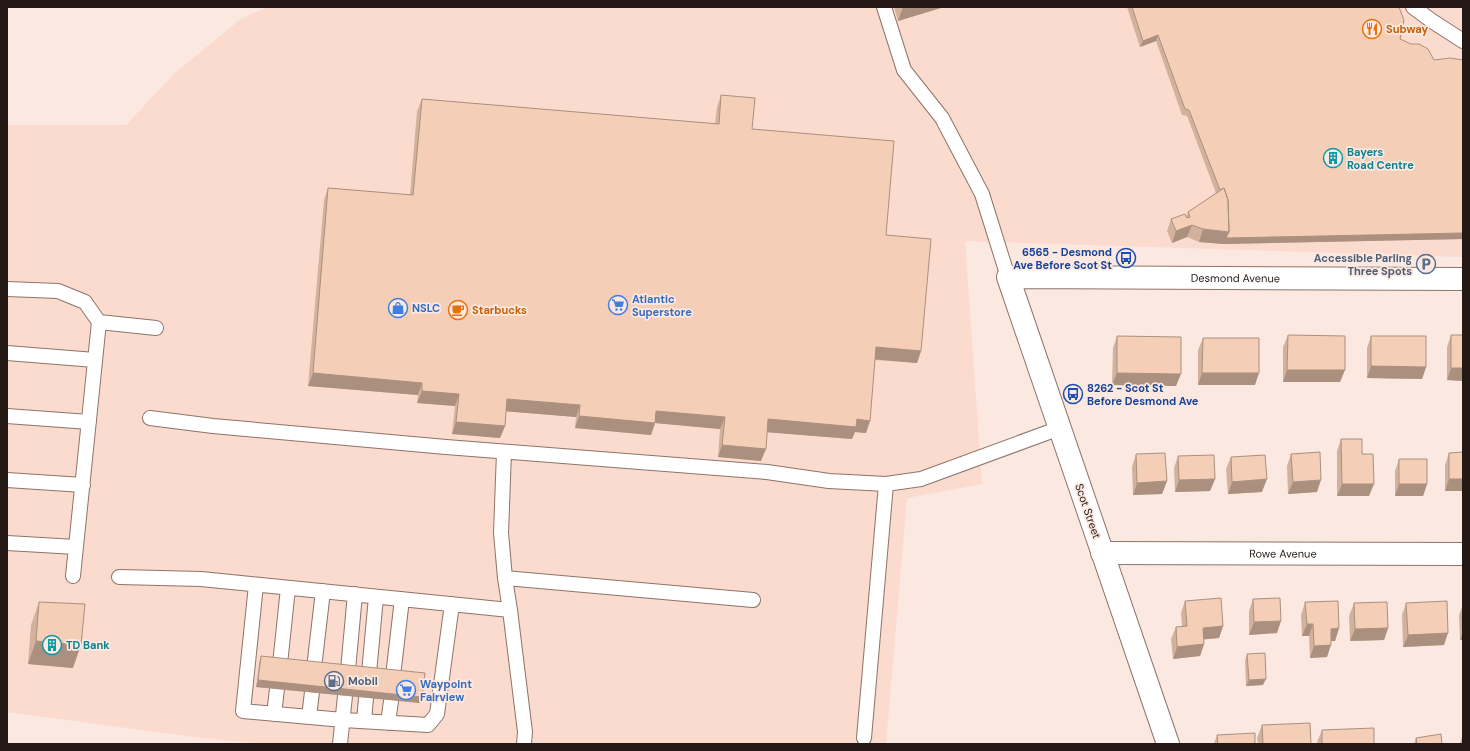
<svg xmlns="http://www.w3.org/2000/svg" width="1470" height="751" font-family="'DM Sans',sans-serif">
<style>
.built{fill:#fadbce}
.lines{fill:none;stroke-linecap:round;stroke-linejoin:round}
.service-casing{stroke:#8e7368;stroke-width:16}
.minor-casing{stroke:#8e7368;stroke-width:24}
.service{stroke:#fff;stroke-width:14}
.minor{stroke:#fff;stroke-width:22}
.wall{fill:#d2b19d}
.shaded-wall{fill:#ab907f}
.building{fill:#f4ceb6;stroke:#ab907f}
.labels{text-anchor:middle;stroke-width:3.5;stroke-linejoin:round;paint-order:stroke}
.food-label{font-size:11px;font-weight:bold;fill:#c56008;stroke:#fbe8e1;text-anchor:start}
.culture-label{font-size:11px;font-weight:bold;fill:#0d838f;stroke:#fbe8e1;text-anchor:start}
.transit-label{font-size:11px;font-weight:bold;fill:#164399;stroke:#fbe8e1;text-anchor:end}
.service-label{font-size:11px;font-weight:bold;fill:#4e5e75;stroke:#fbe8e1;text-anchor:end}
.street-label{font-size:11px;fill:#231814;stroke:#fbe8e1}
.shop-label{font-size:11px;font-weight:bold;fill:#366cbe;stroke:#fbe8e1;text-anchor:start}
</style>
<rect width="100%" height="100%" fill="#fbe8e1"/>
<path class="built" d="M267,7H593L599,9V7H1463V257L965,241L982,484L907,498L886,744H263L202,738L7,712V125H126L177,71L241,19Z"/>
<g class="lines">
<g class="service-casing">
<path id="service" d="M884,7L904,70L942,118L982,194L1008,277
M1413,7L1432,21L1463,41
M7,289L58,291L85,302L99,322
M7,353L95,360
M7,416L89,422
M150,418L213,426L446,447L767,472L829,481L886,484L921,479L1060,428
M504,452L501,533L505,578L510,610L525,732L524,744
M7,480L83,485
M7,543L76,547
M73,576L99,322L156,328
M119,577L201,579L510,610
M505,578L753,600
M256,585L243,711L343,720L428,725L437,714L452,604
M280,664L288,588
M314,668L323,591
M348,670L355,594
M369,673L376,597
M393,676L402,599
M274,714L277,689
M309,717L312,692
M364,721L366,698
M388,723L391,701
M864,738L886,484
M340,744L345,696"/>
</g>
<g class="minor-casing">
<g id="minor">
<path id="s1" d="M1102,553L1463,554"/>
<path id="s2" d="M1168,744L1008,277L1463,279"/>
</g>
</g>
<use href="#service" class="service"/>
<use href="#minor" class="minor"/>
</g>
<path class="wall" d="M894,7H944L898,21Z
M1127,7H1399L1400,39L1463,239L1224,244L1199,242L1187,237L1172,243L1167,231L1171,219L1186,217L1188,212L1216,193L1187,116L1182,115L1156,41L1140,47Z
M721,95L752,129L886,235L921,351L917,363L875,360L866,433L855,432L852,439L767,432L761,461L718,457L720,429L655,423L651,435L575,428L576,417L506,411L505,426L500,438L452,434L455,406L417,403L418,395L308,386L324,200L328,188L410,195L417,111L422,99L715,124L717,107Z
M1288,335L1340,382H1283V347Z
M1451,335H1463V381L1447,380V347Z
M1117,336L1176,386L1112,385L1113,348Z
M1371,336L1426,367L1422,379L1367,378V348Z
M1203,338L1255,385H1198V350Z
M1341,439L1362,454L1369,496H1337V451Z
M1463,452V491H1445V465L1449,453Z
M1136,454L1167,481L1162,494L1133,495L1132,467Z
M1291,454L1317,492L1288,494L1287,466Z
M1178,456L1215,479L1210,491L1175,492L1174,468Z
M1231,457L1262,492L1228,494L1226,469Z
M1399,459L1427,484L1423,496H1395V471Z
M1253,599L1277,633L1249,635V611Z
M1185,601L1223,626L1219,638L1204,639V644L1200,656L1173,659L1171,639L1176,627H1182L1181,613Z
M39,602L73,668L28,664L31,625Z
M1305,602L1339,628L1335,641H1331L1327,657L1310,658L1309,636H1302L1301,615Z
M1354,603L1388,628L1384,640L1350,641L1349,616Z
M1406,603L1444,645L1403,647L1402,615Z
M1463,605V640H1460L1459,615Z
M1247,654L1263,685L1246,686L1245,660Z
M261,656L422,697L420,703L256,687L259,662Z
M1262,725L1311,744H1258L1257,738Z
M1322,730L1374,744H1318L1317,742Z
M1463,734V744H1460V743Z
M1217,735L1255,744H1214Z
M1416,738L1442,744H1414Z"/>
<path class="shaded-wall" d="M903,7H944L898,21Z
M1158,35L1156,41L1140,47L1143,41Z
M1192,225L1187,237L1172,243L1176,231Z
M1203,229L1229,232L1224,244L1199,242Z
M1463,233V239L1224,244L1226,238Z
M876,347L921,351L917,363L872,359Z
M1371,366L1426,367L1422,379L1367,378Z
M1451,368H1463V381L1447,380Z
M1287,370H1345L1340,382H1283Z
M313,373L422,383L418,395L308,386Z
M1117,373L1181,374L1176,386L1112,385Z
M1202,373H1259L1255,385H1198Z
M422,391L459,394L455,406L417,403Z
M507,399L580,405L576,417L502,411Z
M656,411L725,417L720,429L655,423L651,435L575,428L579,416Z
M768,419H857L870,421L866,433L855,432L852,439L764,432Z
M456,422L505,426L500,438L452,434Z
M722,445L766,449L761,461L718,457Z
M1215,479L1210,491L1175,492L1179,480Z
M1267,479L1262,492L1228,494L1232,482Z
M1449,479H1463V491H1445Z
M1321,480L1317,492L1288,494L1293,482Z
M1167,481L1162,494L1133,495L1137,483Z
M1342,484H1374L1369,496H1337Z
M1399,484H1427L1423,496H1395Z
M1281,621L1277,633L1249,635L1254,622Z
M1307,624H1313L1309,636H1302Z
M1223,626L1219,638L1198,640L1203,628Z
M1339,628L1335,641H1326L1331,629Z
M1388,628L1384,640L1350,641L1355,629Z
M1463,632V640H1460Z
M1448,633L1444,645L1403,647L1408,635Z
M36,641L81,645L73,668L28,664Z
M1204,644L1200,656L1173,659L1177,647Z
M1331,645L1327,657L1310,658L1314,646Z
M1266,679L1263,685L1246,686L1249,680Z
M258,680L422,697L420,703L256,687Z"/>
<path class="building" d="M1132,7H1399L1404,20L1400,39L1411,44H1419L1428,49L1434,60L1450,58L1463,60V233L1226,238L1229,232L1228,200L1224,188L1220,190L1189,110L1185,109L1158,35L1143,41Z
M721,95L755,98L752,129L894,141L886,235L931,239L921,351L876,347L870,421L857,419L856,427L768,419L766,449L722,445L725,417L656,411L655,423L579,416L580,405L507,399L505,426L456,422L459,394L422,391V383L313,373L328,188L413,195L422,99L719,124Z
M1224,188L1228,200L1229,232L1203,229L1192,225L1176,231L1171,219L1185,214L1187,218L1190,217L1188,212Z
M1288,335L1345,336V370H1287Z
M1451,335H1463V368H1451Z
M1117,336L1181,337V374L1117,373Z
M1371,336H1426V367L1371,366Z
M1203,338H1259V373H1202Z
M1341,439H1362V454H1373L1374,484H1342Z
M1320,452L1321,480L1293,482L1291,454Z
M1463,452V479H1449V453Z
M1165,453L1167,481L1137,483L1136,454Z
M1214,455L1215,479L1179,480L1178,456Z
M1265,455L1267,479L1232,482L1231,457Z
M1399,459H1427V484H1399Z
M1221,598L1223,626L1203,628L1204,644L1177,647L1176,627L1187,626L1185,601Z
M1280,598L1281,621L1254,622L1253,599Z
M1338,601L1339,628L1331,629V645L1314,646L1313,624H1307L1305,602Z
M1447,601L1448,633L1408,635L1406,603Z
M39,602L85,604L81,645L36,641Z
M1387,602L1388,628L1355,629L1354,603Z
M1265,653L1266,679L1249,680L1247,654Z
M261,656L425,673L422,697L258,680Z
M1310,723L1311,744H1263L1262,725Z
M1374,728V744H1322V730Z
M1255,733V744H1218L1217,735Z
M1441,734L1442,744H1417L1416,738Z"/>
<defs>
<g id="restaurant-ring" transform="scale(1)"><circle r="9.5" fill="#fbe8e1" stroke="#e8710a" stroke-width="1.5"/><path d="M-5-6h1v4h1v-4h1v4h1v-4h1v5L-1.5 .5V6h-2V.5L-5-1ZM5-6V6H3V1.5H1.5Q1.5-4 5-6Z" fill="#e8710a"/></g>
<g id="building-ring" transform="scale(1)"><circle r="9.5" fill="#fbe8e1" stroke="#0f9aa8" stroke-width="1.5"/><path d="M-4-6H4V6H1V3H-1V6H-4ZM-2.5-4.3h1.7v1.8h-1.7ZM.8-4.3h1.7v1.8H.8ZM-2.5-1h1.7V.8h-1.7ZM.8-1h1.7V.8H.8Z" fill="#0f9aa8"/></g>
<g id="bus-ring" transform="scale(1)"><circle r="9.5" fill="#fbe8e1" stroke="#1a4fb4" stroke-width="1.5"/><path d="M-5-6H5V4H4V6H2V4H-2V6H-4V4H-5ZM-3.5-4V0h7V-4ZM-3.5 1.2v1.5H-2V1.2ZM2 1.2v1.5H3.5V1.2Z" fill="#1a4fb4"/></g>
<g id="parking-ring" transform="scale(1)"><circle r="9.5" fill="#fbe8e1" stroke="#5c6f8a" stroke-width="1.5"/><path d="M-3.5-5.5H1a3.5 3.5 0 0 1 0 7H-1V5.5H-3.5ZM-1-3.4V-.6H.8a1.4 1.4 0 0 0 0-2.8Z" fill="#5c6f8a"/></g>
<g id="supermarket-ring" transform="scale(1)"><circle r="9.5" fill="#fbe8e1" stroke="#3f7fe0" stroke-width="1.5"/><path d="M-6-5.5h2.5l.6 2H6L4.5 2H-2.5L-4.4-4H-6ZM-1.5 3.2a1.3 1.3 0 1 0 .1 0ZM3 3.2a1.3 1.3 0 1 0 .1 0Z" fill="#3f7fe0"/></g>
<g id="shop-ring" transform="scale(1)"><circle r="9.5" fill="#fbe8e1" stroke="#3f7fe0" stroke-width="1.5"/><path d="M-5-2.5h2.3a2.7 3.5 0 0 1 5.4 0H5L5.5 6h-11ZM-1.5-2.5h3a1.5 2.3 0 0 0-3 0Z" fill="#3f7fe0"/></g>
<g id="cafe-ring" transform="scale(1)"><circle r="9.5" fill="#fbe8e1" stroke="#e8710a" stroke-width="1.5"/><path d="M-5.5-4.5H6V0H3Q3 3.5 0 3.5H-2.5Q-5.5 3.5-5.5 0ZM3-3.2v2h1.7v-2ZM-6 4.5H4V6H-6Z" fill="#e8710a"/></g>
<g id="fuel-ring" transform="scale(1)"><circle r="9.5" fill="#fbe8e1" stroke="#5c6f8a" stroke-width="1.5"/><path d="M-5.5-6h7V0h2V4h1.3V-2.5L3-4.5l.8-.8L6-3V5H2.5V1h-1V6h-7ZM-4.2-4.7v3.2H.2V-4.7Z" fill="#5c6f8a"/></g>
</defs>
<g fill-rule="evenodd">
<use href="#restaurant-ring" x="1372" y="29"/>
<use href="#building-ring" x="1333" y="158"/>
<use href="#bus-ring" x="1126" y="258"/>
<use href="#parking-ring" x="1426" y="264"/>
<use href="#supermarket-ring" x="618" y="305"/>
<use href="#shop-ring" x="398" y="308"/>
<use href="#cafe-ring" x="458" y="310"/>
<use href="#bus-ring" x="1073" y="394"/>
<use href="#building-ring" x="52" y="645"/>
<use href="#fuel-ring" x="334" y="681"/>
<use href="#supermarket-ring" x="406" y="690"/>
</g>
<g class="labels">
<g class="food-label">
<text x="1386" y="33">Subway</text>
<text x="472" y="314">Starbucks</text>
</g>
<g class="culture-label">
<text x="1347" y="156">Bayers<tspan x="1347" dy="13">Road Centre</tspan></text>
<text x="66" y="649">TD Bank</text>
</g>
<g class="transit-label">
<text x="1112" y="256">6565 - Desmond<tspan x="1112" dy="13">Ave Before Scot St</tspan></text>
<text x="1087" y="392" text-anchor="start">8262 - Scot St<tspan x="1087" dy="13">Before Desmond Ave</tspan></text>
</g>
<g class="service-label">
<text x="1412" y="262">Accessible Parling<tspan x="1412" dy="13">Three Spots</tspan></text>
<text x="348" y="685" text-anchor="start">Mobil</text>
</g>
<g class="street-label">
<text dy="4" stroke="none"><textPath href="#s2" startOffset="721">Desmond Avenue</textPath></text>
<text transform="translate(1088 511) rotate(71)" y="4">Scot Street</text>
<text dy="4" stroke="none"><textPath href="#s1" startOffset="181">Rowe Avenue</textPath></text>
</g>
<g class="shop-label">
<text x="632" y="303">Atlantic<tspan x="632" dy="13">Superstore</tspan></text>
<text x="412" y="312">NSLC</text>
<text x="420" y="688">Waypoint<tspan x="420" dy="13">Fairview</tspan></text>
</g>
</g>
<rect width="1470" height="751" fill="none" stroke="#231814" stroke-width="16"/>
</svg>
